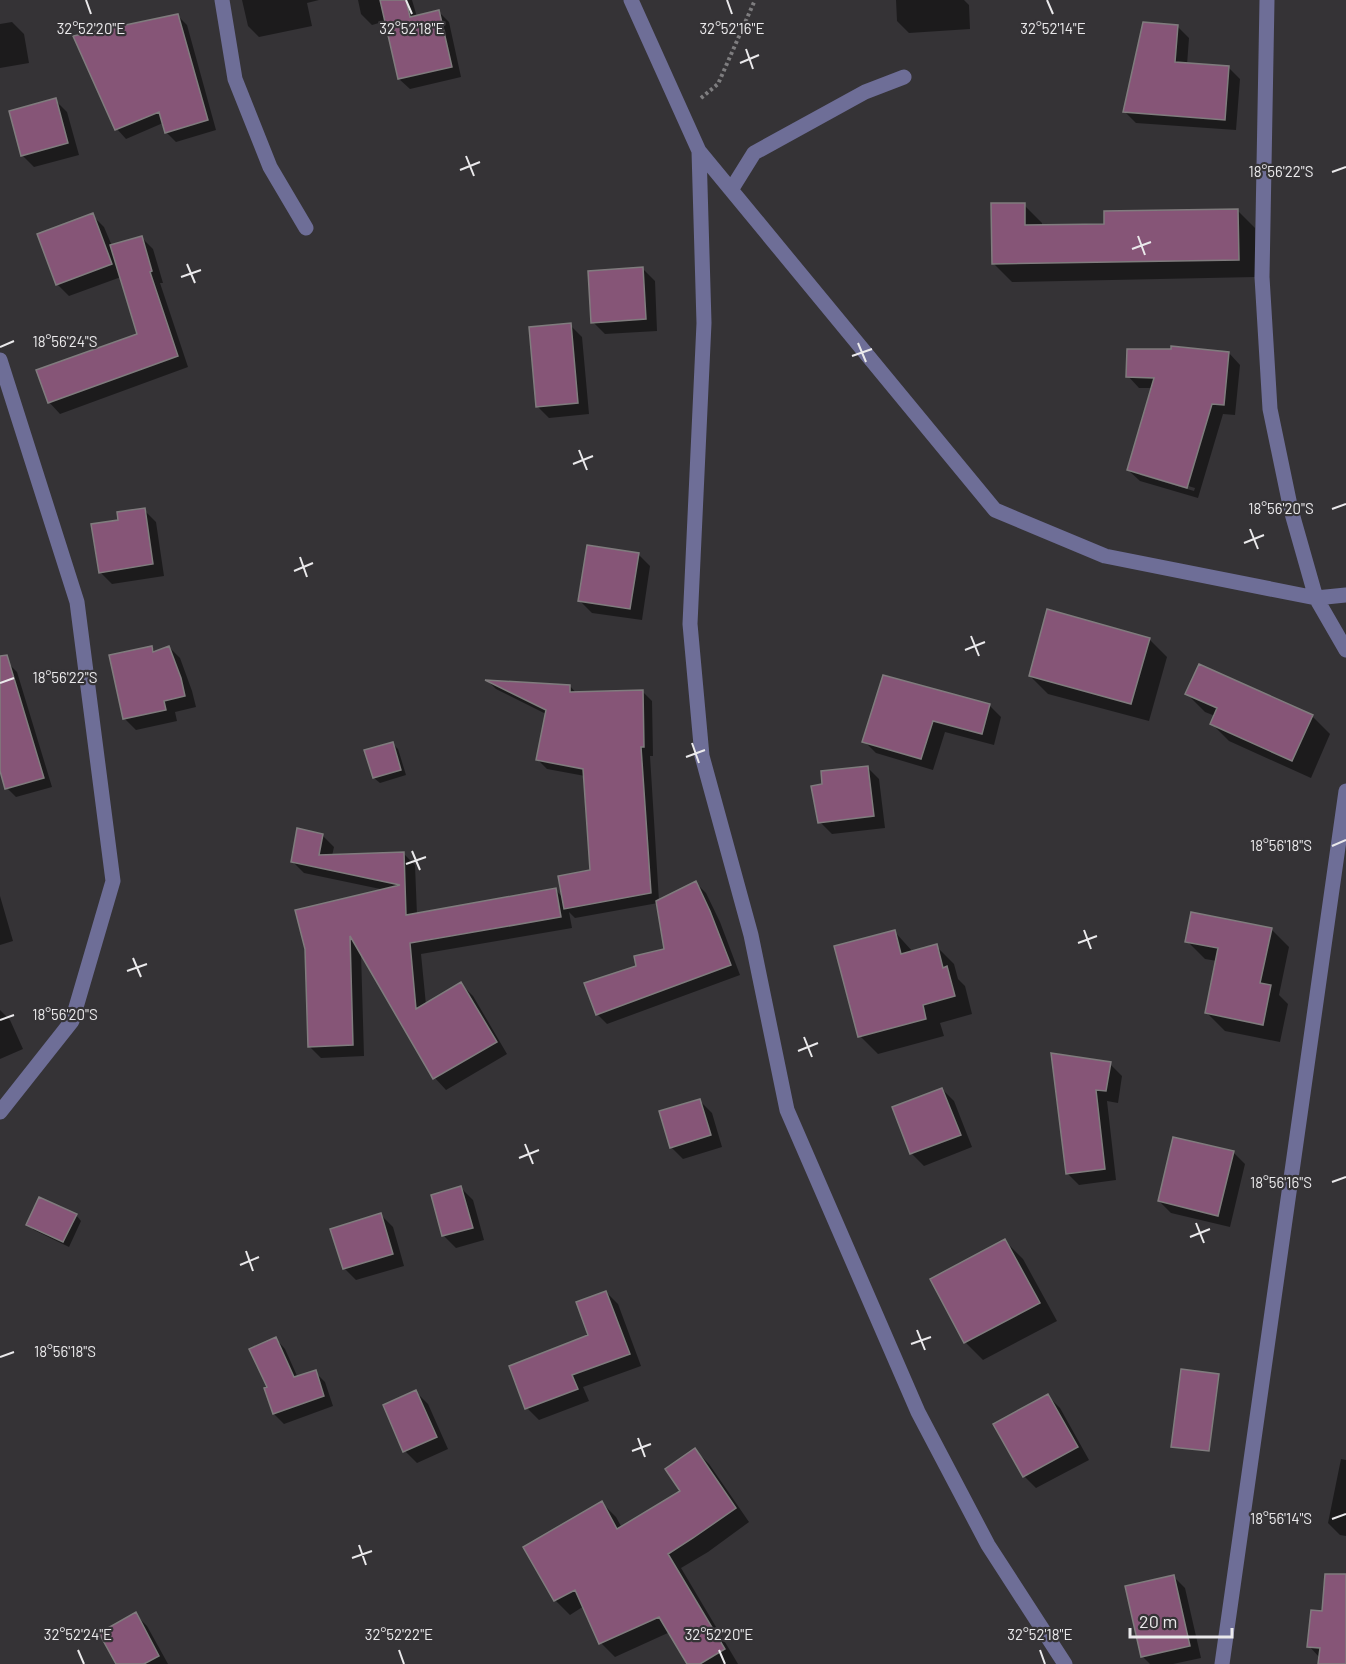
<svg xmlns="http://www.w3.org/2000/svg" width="1346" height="1664" font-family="Barlow,sans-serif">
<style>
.shadow{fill:#0007;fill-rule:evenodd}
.building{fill:#865577;stroke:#807c7e;stroke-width:1.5}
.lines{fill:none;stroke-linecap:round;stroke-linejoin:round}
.path{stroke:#7e7d7f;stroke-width:4;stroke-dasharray:3 3;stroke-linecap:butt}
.minor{stroke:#6e6e97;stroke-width:15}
.ticks{fill:none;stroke:#eae9eb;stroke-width:2}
.ticks-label{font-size:15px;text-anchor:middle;fill:#eae9eb;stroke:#353336;stroke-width:4.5;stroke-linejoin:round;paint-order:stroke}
</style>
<rect width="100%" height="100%" fill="#353336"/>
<path class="shadow" d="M242,0H319L307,3L312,26L259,37L248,26Z
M358,0H412L417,17L438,11L449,22L461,77L410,89L399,79L386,21L372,25L361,14Z
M896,0H964L969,5L970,29L909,33L897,21Z
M178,16L187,25L216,130L176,142L166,132L163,123L126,139L117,129L75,38Z
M12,22L24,34L29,63L0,68V24Z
M1177,26L1189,38L1187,65L1228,67L1240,79L1236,130L1136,123L1125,112Z
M55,100L67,112L79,155L34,167L22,155Z
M1024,205L1042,223V226L1106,225L1237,210L1255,228L1256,277L1012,282L994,264Z
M92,215L104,227L112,246L142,238L153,249L163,283H160L188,367L60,414L49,402L139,335L121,277L69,296L57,284Z
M643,269L655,281L657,331L605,334L593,322Z
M570,325L582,337L589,414L549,418L537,406Z
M1229,353L1240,365L1235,415L1223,414L1198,498L1140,481L1128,470L1153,388H1139L1128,376ZM1140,472L1195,488L1194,491L1140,475Z
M144,510L156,522L164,576L112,584L100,572L120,522Z
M638,554L650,566L642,620L592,613L580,601Z
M1149,639L1167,657L1149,721L1048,694L1030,676Z
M151,647L156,652L169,647L180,658L192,691L196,707L175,712L177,721L136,730L125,719L110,657Z
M8,663L17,672L52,787L16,797L7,788L0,666Z
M884,677L989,705L1001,717L994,745L945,732L933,770L876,753L864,741Z
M489,682L570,686L577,694L642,691L652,701L653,756H650L659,901L696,883L706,893L720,922L740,975L607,1024L597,1014L638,967L666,950L658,903L575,918L569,912L572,928L421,954L426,1005L461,984L473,996L507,1054L446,1090L435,1078L361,952L364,1056L321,1058L310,1047L306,948L385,890L304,873L292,861L322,835L334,847L332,856L403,853L415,865L417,915L556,890L563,898L592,871L585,776L547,769L538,760L546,714L496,689Z
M1187,694L1312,716L1330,734L1311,778L1229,741L1211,723L1215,716L1205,712Z
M392,743L398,749L406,775L380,783L374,778Z
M867,767L879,779L885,828L832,834L820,822Z
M0,896L13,941L0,945Z
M1271,929L1289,947L1279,995L1288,1004L1280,1042L1225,1031L1207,1013L1217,961L1205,959L1187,941Z
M894,931L913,952L936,946L954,964L958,979L965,986L972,1014L940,1023L944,1036L878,1054L860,1036Z
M0,1010L10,1020L23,1049L0,1059Z
M1053,1054L1110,1064L1122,1076L1118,1103L1107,1101L1116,1180L1079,1185L1067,1173Z
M942,1089L954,1101L972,1147L924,1166L912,1154L894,1108Z
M700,1101L712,1113L722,1147L683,1159L671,1147Z
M1233,1152L1245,1164L1230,1227L1171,1213L1159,1201Z
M461,1188L473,1200L484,1240L456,1248L444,1236L432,1196Z
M76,1215L81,1221L69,1247L34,1230L28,1224Z
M381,1215L393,1227L404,1266L356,1280L344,1268Z
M1005,1241L1023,1259L1057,1321L983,1360L965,1342Z
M606,1292L618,1304L641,1366L583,1387L589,1401L539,1420L527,1408L590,1336Z
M276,1339L285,1349L298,1378L315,1372L325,1382L333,1406L284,1424L274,1414L269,1388Z
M416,1392L428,1404L448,1449L417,1463L405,1451Z
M1048,1396L1060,1408L1089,1460L1036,1488L1024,1476L995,1425Z
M695,1450L709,1464L749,1522L708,1552L681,1568L738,1664H689L670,1632L615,1657L601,1643L584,1606L570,1615L556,1601L525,1547L602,1503L616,1517L622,1528L682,1491Z
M1341,1459L1346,1460V1536L1340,1535L1328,1523Z
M1173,1576L1185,1588L1201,1658L1173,1664H1150L1142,1656Z
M1346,1583V1664H1320V1658L1309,1646Z
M135,1614L147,1626L168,1664H118Z"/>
<path class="building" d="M380,0H406L410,17L439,10L452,67L398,79Z
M178,14L208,120L165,133L159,112L115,130L73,36Z
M1143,22L1178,25L1175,62L1229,66L1225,120L1123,112Z
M56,98L68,143L21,156L9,111Z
M991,203H1025V225L1104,224V211L1238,209L1239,260L992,264Z
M93,213L112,264L56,285L37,234Z
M142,236L152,271L150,272L178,356L48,403L36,370L137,334L110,245Z
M643,267L646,319L591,323L588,271Z
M571,323L578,403L536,407L529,327Z
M1171,346L1229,352L1224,405L1212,404L1187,488L1127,470L1154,378L1126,377L1127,349H1171Z
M145,508L153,564L99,573L91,524L118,520L117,512Z
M587,545L639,553L630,609L578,601Z
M1047,609L1150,638L1131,704L1029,676Z
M152,646L153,652L169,646L181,678L185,696L164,701L166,710L123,719L109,655Z
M7,655L44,778L5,789L0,771V656Z
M1199,664L1313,715L1292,761L1210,724L1217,708L1185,694Z
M883,675L990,704L982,734L933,721L921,759L862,742Z
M485,680L570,685V692L643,690L644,747H641L651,893L564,909L558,876L590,870L583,769L536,760L546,710Z
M393,742L401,770L373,778L364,750Z
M868,766L874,816L818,823L811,786L822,784L821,771Z
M297,828L323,834L319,855L404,852L406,915L556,888L561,917L410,943L416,1009L461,982L497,1042L433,1079L350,936L353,1045L308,1047L305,949L295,910L400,885L291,862Z
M696,881L710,911L731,965L596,1015L584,983L636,966L634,956L664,949L656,901Z
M1191,912L1272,928L1260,983L1271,985L1263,1025L1205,1013L1218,948L1185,942Z
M895,930L901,954L937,944L943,968L947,966L955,996L923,1005L926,1019L858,1037L834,946Z
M1051,1053L1111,1062L1106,1091L1096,1090L1105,1169L1066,1174Z
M942,1088L961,1135L910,1154L892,1107Z
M700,1099L711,1135L670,1148L659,1111Z
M1173,1137L1234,1151L1218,1216L1158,1201Z
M461,1186L473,1228L442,1236L431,1195Z
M39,1197L77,1214L63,1242L26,1225Z
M381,1213L393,1254L343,1269L330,1229Z
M1005,1239L1040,1303L964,1343L930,1279Z
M606,1291L630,1354L572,1375L578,1389L525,1409L509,1366L588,1335L576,1302Z
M276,1337L294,1377L316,1370L324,1396L273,1414L264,1388L267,1387L249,1349Z
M1181,1369L1219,1374L1209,1451L1171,1447Z
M416,1390L437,1437L403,1452L383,1405Z
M1048,1394L1078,1447L1023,1477L993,1424Z
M695,1448L736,1508L693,1538L668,1554L725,1649L700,1664H687L659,1617L599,1644L575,1590L554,1601L523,1547L602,1501L617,1529L680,1491L665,1469Z
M1325,1574H1346V1664H1318L1320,1648L1307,1647L1311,1610L1322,1611Z
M1174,1575L1190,1646L1141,1657L1125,1586Z
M136,1612L159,1656L144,1664H116L99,1633Z"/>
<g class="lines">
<path class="path" d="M701,98L718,84L755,0"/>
<path class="minor" d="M222,0L235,79L270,167L306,228
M631,0L699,151L995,510L1105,556L1316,598L1346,650
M1267,0L1262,277L1270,409L1291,510L1316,598L1346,595
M699,151L704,323L690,624L702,756L751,935L787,1110L918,1412L988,1545L1065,1664
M731,190L754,153L865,92L904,77
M0,360L77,602L113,881L72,1021L0,1112
M1222,1664L1346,791"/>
</g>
<path class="ticks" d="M86,0L91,14M406,0L412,14M727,0L732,14M1047,0L1053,14M746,49L753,69M740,63L759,55M466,156L474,176M460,170L480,162M1332,172L1346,167M1138,236L1145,255M1132,249L1151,242M187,264L195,283M181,277L201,270M858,343L866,362M0,347L14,341M852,356L872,349M579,450L587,470M573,464L593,456M1332,509L1346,504M1250,529L1258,549M1244,543L1264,535M300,557L307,577M294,571L313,563M971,636L979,656M965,650L985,642M0,683L14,678M692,743L699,763M686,757L705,750M1332,846L1346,840M412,851L420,870M406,864L426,857M1084,930L1091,949M1078,943L1097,936M133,958L141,977M127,971L147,964M0,1020L14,1015M804,1037L812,1057M798,1051L818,1043M525,1144L533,1164M519,1158L539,1150M1332,1182L1346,1177M1196,1223L1204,1243M1190,1237L1210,1229M246,1251L253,1271M240,1265L259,1257M917,1330L925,1350M911,1344L931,1337M0,1357L14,1352M638,1438L645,1457M632,1451L651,1444M1332,1519L1346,1514M359,1545L366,1565M352,1558L372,1551M78,1650L84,1664M399,1650L404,1664M719,1650L725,1664M1040,1650L1045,1664"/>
<g class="ticks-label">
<text x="91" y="34">32°52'20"E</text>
<text x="412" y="34">32°52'18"E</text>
<text x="732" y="34">32°52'16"E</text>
<text x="1053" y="34">32°52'14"E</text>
<text x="1281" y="177">18°56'22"S</text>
<text x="65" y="347">18°56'24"S</text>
<text x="1281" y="514">18°56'20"S</text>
<text x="65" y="683">18°56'22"S</text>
<text x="1281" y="851">18°56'18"S</text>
<text x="65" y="1020">18°56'20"S</text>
<text x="1281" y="1188">18°56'16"S</text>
<text x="65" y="1357">18°56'18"S</text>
<text x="1281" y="1524">18°56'14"S</text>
<text x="78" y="1640">32°52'24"E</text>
<text x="399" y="1640">32°52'22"E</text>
<text x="719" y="1640">32°52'20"E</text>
<text x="1040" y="1640">32°52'18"E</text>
</g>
<path d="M1130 1628v9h102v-9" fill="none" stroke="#eae9eb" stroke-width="3"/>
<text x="1139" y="1628" font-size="18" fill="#eae9eb" stroke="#353336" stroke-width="4.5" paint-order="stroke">20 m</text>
</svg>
